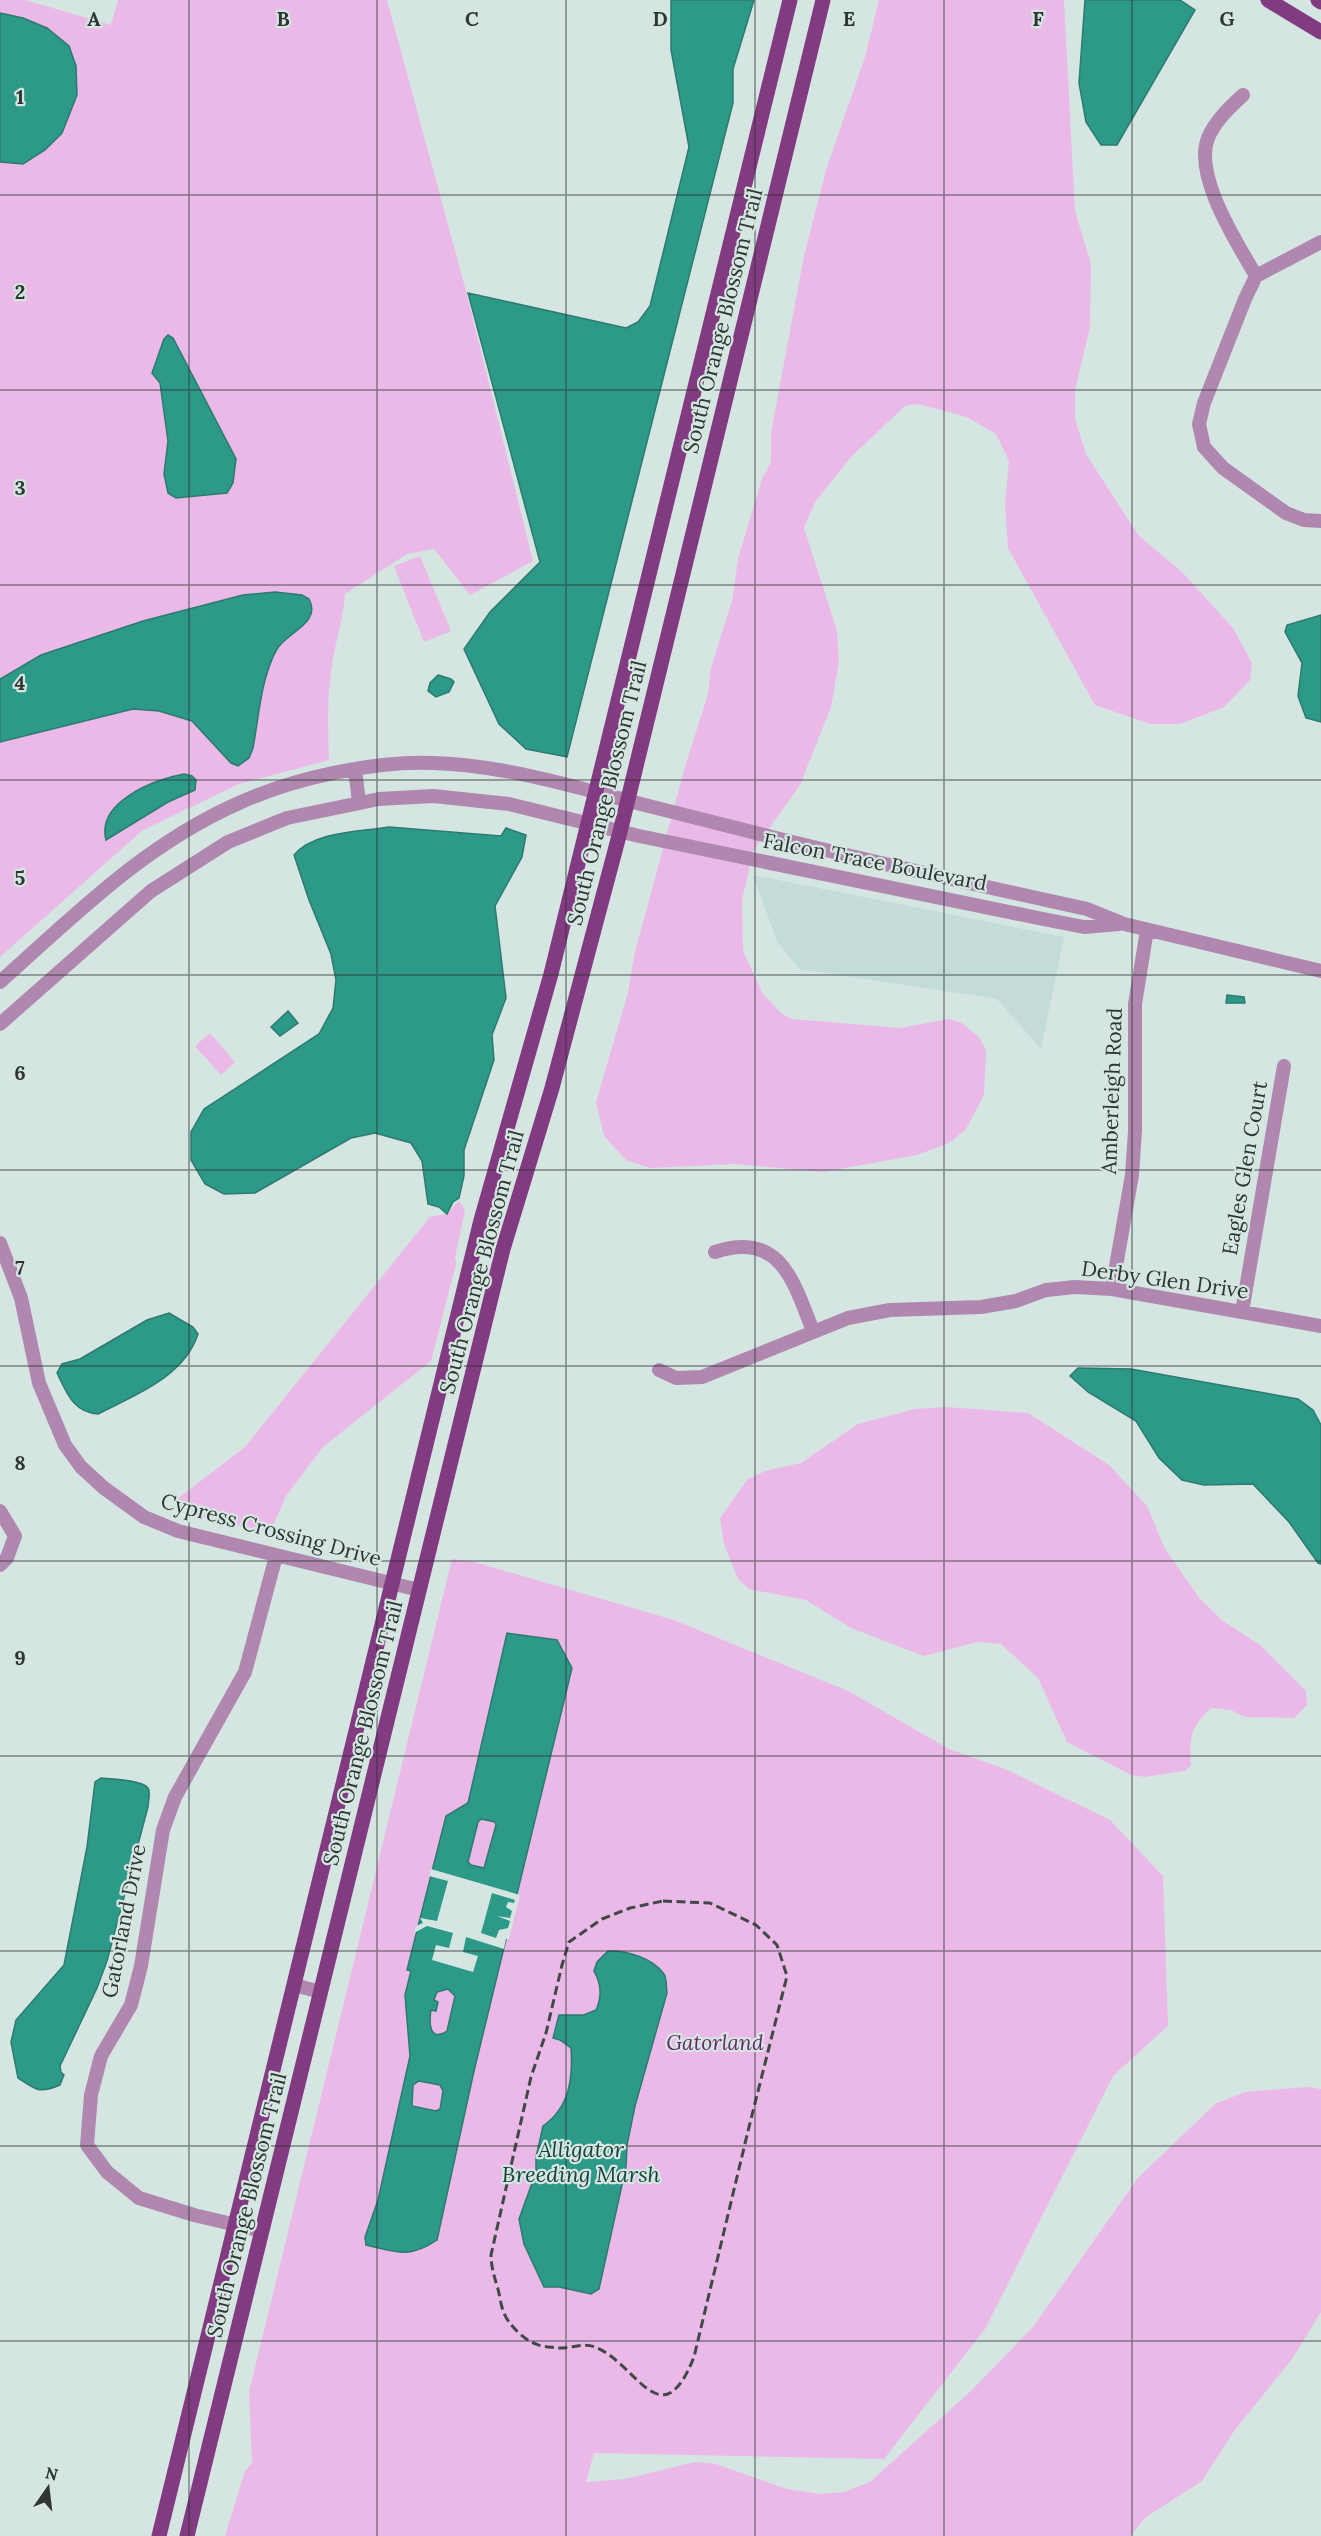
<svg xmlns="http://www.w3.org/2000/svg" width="1321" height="2536" font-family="Lora,serif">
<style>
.built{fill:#c3dcd7}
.green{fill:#eab9e8}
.water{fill:#2c9989;stroke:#2d7b6f;stroke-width:1.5;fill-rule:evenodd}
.pier{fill:#d5e6e2;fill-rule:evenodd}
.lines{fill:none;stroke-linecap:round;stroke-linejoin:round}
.minor{stroke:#b088af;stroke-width:14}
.major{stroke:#823a81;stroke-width:15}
.rail{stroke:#414947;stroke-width:3;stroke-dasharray:9 4.5;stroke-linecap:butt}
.grid{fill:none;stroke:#2e3533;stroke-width:1.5;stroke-opacity:0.55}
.labels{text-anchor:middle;stroke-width:4.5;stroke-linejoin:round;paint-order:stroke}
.street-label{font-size:21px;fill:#2e3533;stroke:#d5e6e2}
.park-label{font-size:21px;font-style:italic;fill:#6a2769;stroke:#d5e6e2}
.water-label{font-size:22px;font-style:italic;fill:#14433b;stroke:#d5e6e2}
.grid-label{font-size:20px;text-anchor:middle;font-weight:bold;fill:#2e3533;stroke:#d5e6e2;stroke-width:4.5;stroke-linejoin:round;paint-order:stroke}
</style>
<rect width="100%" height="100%" fill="#d5e6e2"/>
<path class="built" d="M753,875L1064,937L1041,1049L997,999L799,969L777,941Z"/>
<path class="green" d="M0,0H25L111,25L118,0H387L466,291L533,561L470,595L434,549L407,554L345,594C343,621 334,646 331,672C327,701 328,731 329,760L239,784L143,830L0,957Z
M879,0H1064L1075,211L1091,264L1090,327L1075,390V419L1086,454L1138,535L1182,572L1233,628L1252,663L1250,680L1224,707L1180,724H1150L1095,705L1008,548L1005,504L1009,461L996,434L967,417L918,404L905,406L851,457L815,502L804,528L837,631L839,661L831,707L800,785L753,851L742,900L743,951L763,994L782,1014L792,1019L900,1028L949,1019L962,1023L979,1037L986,1051L984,1095L966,1129L949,1143L917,1155L823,1172L735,1164L650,1168L626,1160L604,1136L596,1102L628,993L634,956L685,767L708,694L711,668L732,601L738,559L762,479L771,462V433L804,256L826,170L865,57Z
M420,556L451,631L424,642L394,566Z
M210,1033L235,1062L221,1075L195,1046Z
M459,1201L465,1210L455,1257L456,1264L431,1361L323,1447L286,1496L270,1532L185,1514L186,1505L176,1500L245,1447L430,1217L447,1214Z
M946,1407L1028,1413L1109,1465L1147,1506L1165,1549L1200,1599L1223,1621L1260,1645L1306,1691L1307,1705L1294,1718L1245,1717L1231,1710L1211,1708C1190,1728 1189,1738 1191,1766L1184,1771L1145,1777L1131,1775L1067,1742L1038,1678L1001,1644L977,1642L924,1656L851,1628L806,1600L749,1589L738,1579L724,1544L720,1518L747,1480L765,1471L801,1463L858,1424L915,1409Z
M452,1559L474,1562L674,1620L848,1691L949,1749L1005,1769L1110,1820L1163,1876L1168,2026L1113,2076L985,2329L884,2459L594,2453L586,2482L625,2479L695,2462L716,2464L787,2489L820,2494L844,2492L870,2482L972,2390L1033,2327L1138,2178L1215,2104L1245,2092L1307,2087L1321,2089V2312L1292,2359L1234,2431L1202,2481L1146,2517L1130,2536H225L245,2471L252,2463L249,2392Z"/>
<path class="water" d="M671,0H754L733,69V103L567,757L526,749L499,724L464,649L490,612L540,562L468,293L626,328L638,322L650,306L689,147L671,50Z
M1085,0H1180L1195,10L1117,145H1101L1086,122L1079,83Z
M0,13L23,18L47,28L69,46L76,66L77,95L62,133L45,150L23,164L0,162Z
M168,335L173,338L236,459L233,483L227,493L176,498L168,493L164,474L168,441L160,383L152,373L164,339Z
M275,592L302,595L309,599C322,623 287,632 277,649C261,677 259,716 253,748L249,758L238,766L231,763L192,721L159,711L133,709L0,742V679L41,655L143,621L243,595Z
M1321,615V722L1306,718L1298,696L1302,663L1285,632L1287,625Z
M438,675L451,679L454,682L449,692L436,697L428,691L430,683Z
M184,774L192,776L196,780L195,790L168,802L106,840C96,802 155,779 184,774Z
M389,827L501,836L506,828L526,835L522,857L495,906L506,998L492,1035L494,1060L464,1150V1176L459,1198L453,1202L447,1214L439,1207L428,1204L422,1161L411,1143L375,1133L351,1138L255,1193L224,1194L205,1184L191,1160V1132L204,1109L319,1034L333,1008L336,980L331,954L309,900L294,855C314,831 360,832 389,827Z
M1227,995L1244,997L1245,1003H1226Z
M288,1011L298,1023L280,1036L271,1027Z
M169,1313L193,1327L198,1334C184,1377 135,1395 98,1414C73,1412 67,1393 57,1373L62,1364L80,1359L147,1320Z
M1078,1368L1131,1369L1298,1399L1313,1410L1321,1425V1564L1318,1563L1289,1522L1253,1484L1204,1485L1182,1480L1159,1458L1136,1421L1088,1392L1070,1376Z
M507,1633L557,1640L572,1668L474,2071L437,2240C409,2259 397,2252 366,2245L365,2237L378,2200L410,2056L405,1995L411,1971L407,1970L446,1816L468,1803ZM481,1819L495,1822L496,1825L484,1868L471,1865L468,1862L478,1822ZM448,1989L455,1996L447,2031C429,2043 429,2022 431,2010L436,2011L438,2002L434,2000L437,1992ZM419,2081L440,2085L443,2091L440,2109L436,2111L412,2106L413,2085Z
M101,1778C111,1779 142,1780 148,1788C151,1792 148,1802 148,1807L107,1961L97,1988L60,2066L61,2072L64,2075L60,2085C39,2094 36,2090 18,2078L11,2042L16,2020L64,1965L87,1847L95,1782Z
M608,1951C626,1950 653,1958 664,1974C667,1979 666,1987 667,1993L635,2106L627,2145L626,2167L599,2289L591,2294L559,2287H544L524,2244L519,2219L536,2172V2157L543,2126C570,2107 573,2078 571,2048L560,2040L553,2038L559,2015H584L596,2010C602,1997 601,1983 594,1971L597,1962Z"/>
<path class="pier" d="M431,1869L520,1895L509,1939H506L504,1949L466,1937L463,1952L478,1956L473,1972L432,1960L436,1945L449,1948L453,1933L427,1926L414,1933L416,1926L423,1923L420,1918L437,1921L448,1881L429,1876ZM492,1893L515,1900L514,1903L508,1902L506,1907L512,1911L510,1918L497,1916L510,1921L508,1928L499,1930L496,1938L481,1933Z"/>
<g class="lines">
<path class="minor" d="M1243,95C1230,107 1215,121 1208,138C1193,176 1238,244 1256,276
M1321,242L1256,276L1245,299L1204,403L1199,424L1204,447L1223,468L1286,513L1304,520L1321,521
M355,769L359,802
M0,982C76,914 144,845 239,803C294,778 372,761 433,763C500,765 565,784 629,801C677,813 724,825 772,837C876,863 982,886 1087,909L1124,924L1321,971
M0,1024L151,891L228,842L287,818L379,799L433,796L509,804L639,836L1043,919L1084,927L1119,924
M0,1243L21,1298L39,1383L65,1445L81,1467L104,1488L144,1517L178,1531L419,1590
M715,1252C781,1230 794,1283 813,1331
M1112,1289L1132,1175L1135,1131V1004L1147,930
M1242,1312L1284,1066
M659,1370L676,1378L702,1377L848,1318L890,1310L981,1307L1016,1301L1046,1290L1075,1287L1112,1289L1321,1326
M0,1511L15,1536L7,1558L0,1565
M294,1985L321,1992
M262,2231L194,2215L139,2198L107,2172L87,2145L91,2095L101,2056L131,2005L141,1966L163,1830L175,1797L245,1672L276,1556"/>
<path class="major" d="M1268,0L1321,32
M1318,0L1321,2
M159,2536L481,1220L551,974L790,0
M187,2536L503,1249L552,1088L620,832L823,0"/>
<path class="rail" d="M663,1901L710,1903L756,1925L777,1945L787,1976L748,2131L694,2357C661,2440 637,2363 595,2347C583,2342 570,2349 558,2348C552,2347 542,2347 536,2344C524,2340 508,2324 504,2313C500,2304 500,2294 497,2286C494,2275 491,2266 491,2255L531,2077L546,2033L562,1965L569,1942L602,1919L630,1908Z"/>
</g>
<path class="grid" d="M189,0V2536M377,0V2536M566,0V2536M755,0V2536M944,0V2536M1132,0V2536M0,195H1321M0,390H1321M0,585H1321M0,780H1321M0,975H1321M0,1170H1321M0,1366H1321M0,1561H1321M0,1756H1321M0,1951H1321M0,2146H1321M0,2341H1321"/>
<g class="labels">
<g class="street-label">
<text transform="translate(723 321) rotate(-76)" y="7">South Orange Blossom Trail</text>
<text transform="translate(607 793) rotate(-76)" y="7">South Orange Blossom Trail</text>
<text transform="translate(875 862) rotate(11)" y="7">Falcon Trace Boulevard</text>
<text transform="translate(1112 1091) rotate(-88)" y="7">Amberleigh Road</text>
<text transform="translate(1245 1168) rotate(-80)" y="7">Eagles Glen Court</text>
<text transform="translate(482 1262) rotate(-75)" y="7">South Orange Blossom Trail</text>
<text transform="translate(1165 1280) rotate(8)" y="7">Derby Glen Drive</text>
<text transform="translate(271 1530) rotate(15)" y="7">Cypress Crossing Drive</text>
<text transform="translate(363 1733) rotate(-76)" y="7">South Orange Blossom Trail</text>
<text transform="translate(124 1921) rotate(-79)" y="7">Gatorland Drive</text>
<text transform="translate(247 2205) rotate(-76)" y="7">South Orange Blossom Trail</text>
</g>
<g class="park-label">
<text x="715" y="2050">Gatorland</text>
</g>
<g class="water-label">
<text x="581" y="2157">Alligator<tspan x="581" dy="25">Breeding Marsh</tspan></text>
</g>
</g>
<g class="grid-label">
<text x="94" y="26">A</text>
<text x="283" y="26">B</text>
<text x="472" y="26">C</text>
<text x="660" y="26">D</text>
<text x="849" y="26">E</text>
<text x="1038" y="26">F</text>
<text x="1227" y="26">G</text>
<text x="20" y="104">1</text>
<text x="20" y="299">2</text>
<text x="20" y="495">3</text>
<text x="20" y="690">4</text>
<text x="20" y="885">5</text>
<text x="20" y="1080">6</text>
<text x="20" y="1275">7</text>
<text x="20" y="1470">8</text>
<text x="20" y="1665">9</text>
</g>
<g transform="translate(48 2488) rotate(14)" stroke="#d5e6e2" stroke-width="4.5" paint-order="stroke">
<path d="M0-4.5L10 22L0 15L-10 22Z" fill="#2e3533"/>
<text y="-9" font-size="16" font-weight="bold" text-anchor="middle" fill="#2e3533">N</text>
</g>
</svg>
